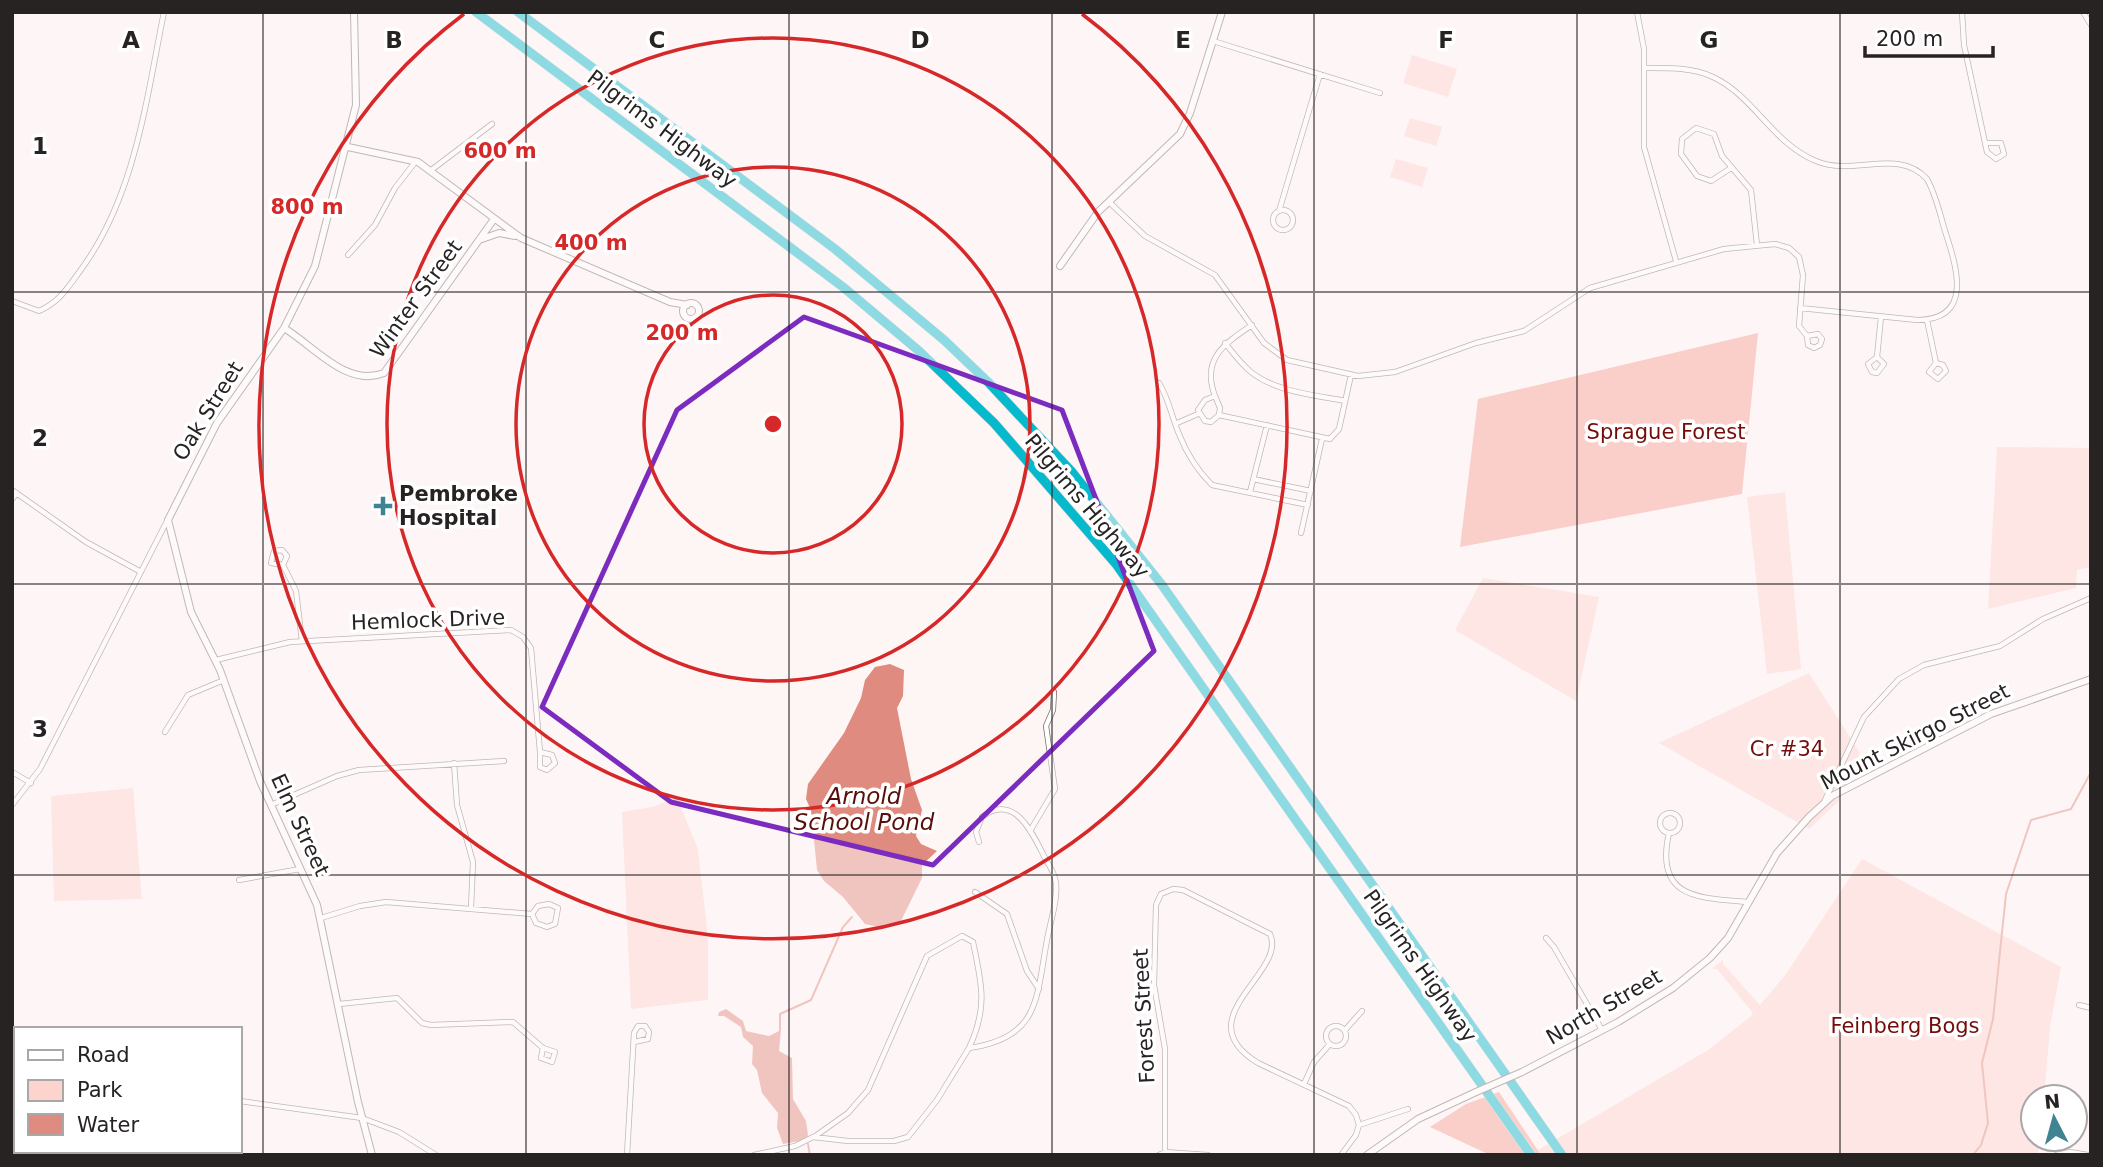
<svg xmlns="http://www.w3.org/2000/svg" width="2103" height="1167" font-family="'DejaVu Sans',sans-serif">
<style>
.green{fill:#fdd3cd}
.forest{fill:#f69f92}
.water{fill:#e08b7f}
.lines{fill:none;stroke-linecap:round;stroke-linejoin:round}
.stream{stroke:#e08b7f;stroke-width:2}
.minor-casing{stroke:#766d6c;stroke-width:6}
.tertiary-casing{stroke:#766d6c;stroke-width:8}
.motorway-casing{stroke:#d4d3d3;stroke-width:10}
.minor{stroke:#fff;stroke-width:4.5}
.tertiary{stroke:#fff;stroke-width:6}
.motorway{stroke:#06b9cd;stroke-width:9}
.tertiary-bridge-casing{stroke:#766d6c;stroke-width:8;stroke-linecap:butt}
.tertiary-bridge{stroke:#fff;stroke-width:6}
.marked{fill:none;stroke:#7b2cbf;stroke-width:5;stroke-linejoin:round}
.grid{fill:none;stroke:#272323;stroke-width:2;stroke-opacity:0.55}
.ring{fill:none;stroke:#d62828;stroke-width:3.5}
.poi-dot{fill:#3f8591;stroke:#fff;stroke-width:2.5}
.labels{text-anchor:middle;stroke-width:7;stroke-linejoin:round;paint-order:stroke}
.street-label{font-size:21px;fill:#272323;stroke:#fff}
.park-label{font-size:21px;fill:#740d0a;stroke:#fff}
.poi-label{font-size:21px;font-weight:bold;fill:#272323;stroke:#fff;text-anchor:start}
.water-label{font-size:23px;font-style:italic;fill:#5a0e0a;stroke:#fff}
.grid-label{font-size:23px;text-anchor:middle;font-weight:bold;fill:#272323;stroke:#fff;stroke-width:7;stroke-linejoin:round;paint-order:stroke}
.centre{fill:#d62828;stroke:#fff;stroke-width:3.5}
.ring-label{font-size:21px;text-anchor:middle;font-weight:bold;fill:#d62828;stroke:#fff;stroke-width:7;stroke-linejoin:round;paint-order:stroke}
</style>
<rect width="100%" height="100%" fill="#fef6f5"/>
<path class="green" d="M1412,55L1457,69L1448,97L1403,83Z
M1410,118L1442,127L1436,146L1404,136Z
M1396,159L1428,168L1422,187L1390,177Z
M1997,447L2091,448V567L2077,570L2076,588L1988,609Z
M1785,492L1801,669L1767,674L1747,497Z
M1483,578L1599,597L1576,701L1455,630Z
M1809,673L1860,753L1838,802L1809,829L1659,743Z
M133,788L142,899L54,901L51,796Z
M677,798L698,849L708,938V1000L631,1009L622,812L652,807Z
M1862,859L2061,967L2050,1027L2044,1097H2033V1139H2040L2038,1155H1541L1538,1150L1708,1050L1750,1017L1753,1013L1717,969H1712L1723,960V964L1760,1005L1786,974Z"/>
<path class="forest" d="M1758,333L1742,494L1460,547L1478,399Z
M1499,1092L1541,1155H1490L1430,1127L1466,1104Z"/>
<path class="water" d="M890,664L904,670L903,696L897,708L911,779L922,810L916,836L921,844L937,851L922,865V878L900,923L879,927L865,924L843,897L824,881L817,870L811,810L806,799L808,784L844,733L861,698L865,680L875,667Z
M726,1009L743,1021L746,1031L769,1036L781,1030L779,1051L792,1058L793,1099L806,1121L808,1135L805,1140L783,1144L777,1128L778,1113L762,1093L757,1070L752,1064L753,1046L743,1037L741,1027L724,1016H718L719,1012Z"/>
<g class="lines">
<path class="stream" d="M780,1030V1014L811,1000L843,927L852,917
M808,1144L810,1155
M1973,1155L1981,1145L1988,1123L1982,1063L1993,1019L2006,894L2031,820L2071,809L2091,772"/>
<g class="minor-casing">
<path id="minor" d="M1637,12L1644,49V147L1676,261
M1962,12L1964,45L1987,152L1996,159L2004,154L2001,143H1985
M2083,12L2091,25
M1213,41L1380,93
M1644,68C1667,68 1692,67 1713,77C1754,96 1773,144 1816,161C1854,177 1898,147 1927,179C1936,195 1940,214 1945,231C1956,265 1975,320 1917,320L1800,308
M1731,168L1711,181L1697,176L1681,154L1682,139L1696,128L1714,134L1722,156L1751,190L1757,245
M430,171L492,124
M1109,202L1145,236L1215,275L1264,343L1287,360L1358,376L1395,372L1476,343L1524,331L1590,288L1724,249L1775,244L1789,248L1799,257L1803,275L1799,326L1807,336L1808,345L1814,348L1820,345L1822,339L1818,334L1807,336
M1273 220a10 10 0 1 1 20 0a10 10 0 1 1-20 0Z
M1279,211L1320,74
M348,255L375,225L395,188L416,161
M12,301L39,311C59,302 67,289 80,271C135,197 146,101 164,12
M1927,320L1936,363L1929,372L1938,379L1946,371L1943,365L1936,363
M1225,343C1233,353 1241,364 1251,372C1276,392 1315,395 1345,401
M1877,357L1884,364L1877,373L1872,372L1868,364L1877,357L1881,317
M1159,383C1169,399 1172,418 1179,434C1186,452 1198,471 1212,485L1308,505
M1215,396L1220,408L1219,415L1211,422L1205,421L1198,410L1205,400L1215,396C1201,359 1224,344 1252,325
M1219,415L1330,439L1339,429L1351,375
M1177,423L1198,414
M1253,479L1311,491
M12,490L86,542L141,572
M1250,492L1267,425
M12,499L17,493
M1301,533L1322,439
M283,565L271,563L274,551L282,550L287,556L283,565L296,591L302,641
M216,660L290,642L511,630L523,637L531,648L540,752L552,755L555,763L547,770L540,767V752
M165,732L188,695L224,680
M454,763L457,805L473,862L471,908
M12,772L31,783
M1825,800L1864,717L1899,679L1924,665L2000,646L2043,619L2091,598
M12,805L40,769L167,521
M271,805L337,776L359,770L504,761
M1660 823a10 10 0 1 1 20 0a10 10 0 1 1-20 0Z
M1030,831L1055,789L1046,726L1053,710L1054,692
M1669,833C1654,899 1699,898 1748,902
M239,880L300,869
M975,892L1007,914L1027,971L1039,989
M321,918L360,906L386,902L532,914L538,906L549,904L558,908L555,924L547,927L536,923L532,914
M1546,938L1554,947L1602,1030
M339,1004L397,998L422,1023L431,1025L513,1022L543,1048L555,1052L552,1062L541,1058L543,1048
M2079,1005L2091,1008
M1326 1036a10 10 0 1 1 20 0a10 10 0 1 1-20 0Z
M1345,1030L1362,1011
M12,1077H16
M1304,1084L1314,1062L1330,1044
M240,1101L362,1118L399,1132L436,1155
M814,1137L848,1113L868,1090L927,956L962,936L973,942C982,985 988,1007 969,1048
M181,1155L182,1151
M627,1155L634,1033L638,1026H645L649,1032L648,1039L634,1042
M754,1155L795,1146L813,1137L848,1141H894L908,1137L937,1100L969,1048C1040,1038 1036,999 1047,940C1050,922 1058,901 1056,883C1055,872 1047,863 1043,854C1031,830 1013,793 982,817L976,832L979,842
M1159,1155L1165,1152L1208,1155
M1165,1155V1049L1154,985L1156,905L1161,894L1173,889L1183,890L1270,934C1288,973 1184,1018 1258,1063L1349,1106L1356,1115L1359,1125
M1341,1155L1356,1135L1359,1125L1408,1109
M2056,1155L2070,1152L2088,1155"/>
</g>
<g class="tertiary-casing">
<path id="tertiary" d="M354,12L356,105L315,266L284,328L217,423L168,520L191,612L220,670L260,781L317,905L358,1102L372,1155
M348,147L418,162L521,238L670,302L687,305
M482,239L499,233L515,236
M1060,266L1098,212L1180,134L1190,113L1222,12
M683 311a8 8 0 1 1 16 0a8 8 0 1 1-16 0Z
M284,328C314,346 347,388 384,373L494,219
M1522,1072L1618,1022L1673,988L1710,958L1728,938L1777,853L1809,817L1832,796L1991,714L2091,679
M1367,1155L1418,1119L1476,1092"/>
</g>
<g class="motorway-casing">
<path id="motorway" d="M476,12L843,287L919,351L994,423L1116,564L1531,1155
M518,12L835,249L944,340L988,382L1072,472L1162,585L1562,1155"/>
</g>
<use href="#minor" class="minor"/>
<use href="#tertiary" class="tertiary"/>
<use href="#motorway" class="motorway"/>
<g class="tertiary-bridge-casing">
<path id="tertiary-bridge" d="M1476,1092L1522,1072"/>
</g>
<use href="#tertiary-bridge" class="tertiary-bridge"/>
</g>
<path d="M0 0H2103V1167H0ZM804,317L1062,410L1154,651L933,865L671,802L542,707L677,410Z" fill="#fef6f5" fill-opacity=".55" fill-rule="evenodd"/>
<path class="marked" d="M804,317L1062,410L1154,651L933,865L671,802L542,707L677,410Z"/>
<path class="grid" d="M263,12V1155M526,12V1155M789,12V1155M1052,12V1155M1314,12V1155M1577,12V1155M1840,12V1155M12,292H2091M12,584H2091M12,875H2091"/>
<g class="ring">
<circle cx="773" cy="424" r="129"/>
<circle cx="773" cy="424" r="257"/>
<circle cx="773" cy="424" r="386"/>
<path d="M1082 14A514 514 0 1 1 464 14"/>
</g>
<path class="poi-dot" d="M379.5 495.5h7v7h7v7h-7v7h-7v-7h-7v-7h7z"/>
<g class="labels">
<g class="street-label">
<text transform="translate(662 129) rotate(37)" y="7">Pilgrims Highway</text>
<text transform="translate(416 299) rotate(-54)" y="7">Winter Street</text>
<text transform="translate(208 411) rotate(-58)" y="7">Oak Street</text>
<text transform="translate(1087 506) rotate(50)" y="7">Pilgrims Highway</text>
<text transform="translate(428 620) rotate(-2)" y="7">Hemlock Drive</text>
<text transform="translate(1915 737) rotate(-27)" y="7">Mount Skirgo Street</text>
<text transform="translate(300 825) rotate(65)" y="7">Elm Street</text>
<text transform="translate(1420 966) rotate(55)" y="7">Pilgrims Highway</text>
<text transform="translate(1604 1007) rotate(-30)" y="7">North Street</text>
<text transform="translate(1144 1016) rotate(-93)" y="7">Forest Street</text>
</g>
<g class="park-label">
<text x="1666" y="439">Sprague Forest</text>
<text x="1787" y="756">Cr #34</text>
<text x="1905" y="1033">Feinberg Bogs</text>
</g>
<g class="poi-label">
<text x="399" y="501">Pembroke<tspan x="399" dy="24">Hospital</tspan></text>
</g>
<g class="water-label">
<text x="864" y="804">Arnold<tspan x="864" dy="26">School Pond</tspan></text>
</g>
</g>
<g class="grid-label">
<text x="131" y="48">A</text>
<text x="394" y="48">B</text>
<text x="657" y="48">C</text>
<text x="920" y="48">D</text>
<text x="1183" y="48">E</text>
<text x="1446" y="48">F</text>
<text x="1709" y="48">G</text>
<text x="40" y="154">1</text>
<text x="40" y="446">2</text>
<text x="40" y="737">3</text>
</g>
<circle cx="773" cy="424" r="10" class="centre"/>
<g class="ring-label">
<text x="500" y="158">600 m</text>
<text x="307" y="214">800 m</text>
<text x="591" y="250">400 m</text>
<text x="682" y="340">200 m</text>
</g>
<rect width="2103" height="1167" fill="none" stroke="#272323" stroke-width="28"/>
<rect x="14" y="1027" width="228" height="126" fill="#ffffff" stroke="#a9a7a7" stroke-width="2"/>
<rect x="28" y="1050" width="35" height="10" fill="#ffffff" stroke="#a9a7a7" stroke-width="2"/>
<text x="77" y="1062" font-size="21" fill="#272323">Road</text>
<rect x="28" y="1080" width="35" height="21" fill="#fdd3cd" stroke="#a9a7a7" stroke-width="2"/>
<text x="77" y="1097" font-size="21" fill="#272323">Park</text>
<rect x="28" y="1114" width="35" height="21" fill="#e08b7f" stroke="#a9a7a7" stroke-width="2"/>
<text x="77" y="1132" font-size="21" fill="#272323">Water</text>
<g transform="translate(2054 1118) rotate(354)"><circle r="33" fill="#ffffff" stroke="#a9a7a7" stroke-width="2"/>
<path d="M0-5L12 26L0 18L-12 26Z" fill="#3f8591"/>
<text y="-10" font-size="19" font-weight="bold" text-anchor="middle" fill="#272323">N</text>
</g>
<path d="M1865 46v10h128v-10" fill="none" stroke="#272323" stroke-width="3.5"/>
<text x="1876" y="46" font-size="21" fill="#272323" stroke="#ffffff" stroke-width="5" paint-order="stroke">200 m</text>
</svg>
